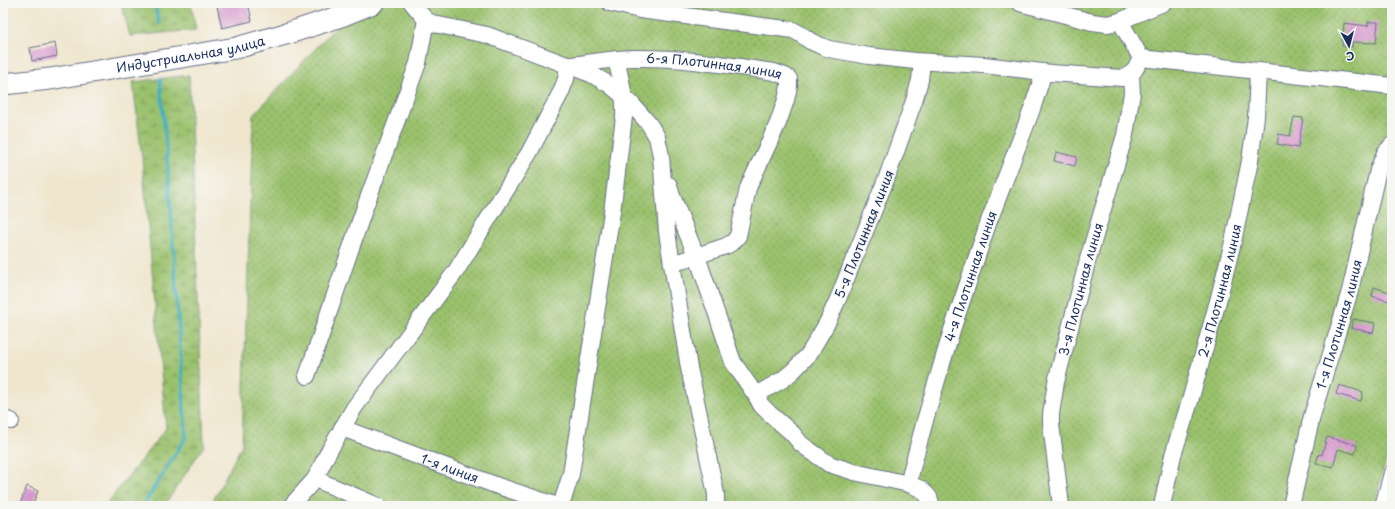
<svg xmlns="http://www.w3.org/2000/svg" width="1395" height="509" font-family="'Playpen Sans',sans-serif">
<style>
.wetland{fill:url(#wetland-marsh);stroke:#5a7865}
.garden{fill:url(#garden-dots);stroke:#5a7865}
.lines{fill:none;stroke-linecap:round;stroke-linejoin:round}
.stream{stroke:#3fafbb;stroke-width:3.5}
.building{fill:url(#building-back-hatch)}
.minor-casing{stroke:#666f85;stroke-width:18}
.major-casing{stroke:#666f85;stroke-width:23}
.minor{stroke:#fff;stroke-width:16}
.major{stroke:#fff;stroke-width:21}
.labels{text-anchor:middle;stroke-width:3;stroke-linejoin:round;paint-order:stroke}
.street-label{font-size:13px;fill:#1b2f5e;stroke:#f6f6f2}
</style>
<defs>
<pattern id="wetland-marsh" width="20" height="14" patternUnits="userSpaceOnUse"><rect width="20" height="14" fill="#9ac16c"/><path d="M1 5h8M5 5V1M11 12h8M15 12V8" fill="none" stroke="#7d9d5c"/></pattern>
<pattern id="garden-dots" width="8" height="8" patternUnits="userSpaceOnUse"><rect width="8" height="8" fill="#9ac16c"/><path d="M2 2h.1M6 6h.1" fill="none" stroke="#7d9d5c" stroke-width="1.8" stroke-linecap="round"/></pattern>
<pattern id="building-back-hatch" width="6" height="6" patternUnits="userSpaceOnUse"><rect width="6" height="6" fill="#db9cd2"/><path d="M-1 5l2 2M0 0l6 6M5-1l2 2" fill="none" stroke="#b180ae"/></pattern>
</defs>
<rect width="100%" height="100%" fill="#f6f6f2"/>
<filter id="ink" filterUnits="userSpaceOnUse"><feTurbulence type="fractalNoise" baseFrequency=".025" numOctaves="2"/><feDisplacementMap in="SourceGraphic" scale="8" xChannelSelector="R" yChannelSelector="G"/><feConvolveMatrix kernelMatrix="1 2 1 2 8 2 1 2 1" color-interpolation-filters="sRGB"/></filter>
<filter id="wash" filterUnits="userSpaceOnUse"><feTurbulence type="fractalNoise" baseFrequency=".012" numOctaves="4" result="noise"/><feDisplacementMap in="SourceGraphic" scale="16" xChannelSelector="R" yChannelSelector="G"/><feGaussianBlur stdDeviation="0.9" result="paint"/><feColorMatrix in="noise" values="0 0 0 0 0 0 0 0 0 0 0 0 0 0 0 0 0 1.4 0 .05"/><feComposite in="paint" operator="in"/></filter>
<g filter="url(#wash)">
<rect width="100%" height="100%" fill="#f0e6ce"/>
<path class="wetland" d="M121,3H191L196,30L130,36Z
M189,75L204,446L164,506H105L166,428L142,158L133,82Z"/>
<path class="garden" d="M366,3H1392V436L1374,506H210L242,445L253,115L349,13Z"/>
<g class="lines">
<path class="stream" d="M154,3L159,23
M143,506L186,437L168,168L160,79"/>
</g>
<g id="blocks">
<path class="building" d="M232,3H248L252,21L222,28L217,6Z
M1368,22H1378L1376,43L1352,42V47L1342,46L1344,23L1368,26Z
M55,43L57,56L32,61L30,48Z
M1294,117L1303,118L1298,148L1277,144L1279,134L1290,136Z
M1056,152L1077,157L1075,166L1054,161Z
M1374,287L1392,293V302L1372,296Z
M1353,319L1375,323L1373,333L1351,328Z
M1339,385L1363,392L1361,401L1336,394Z
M1327,437L1357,445L1355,454L1338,449L1333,467L1316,463L1319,454L1322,455Z
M27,486L38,491L32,506H25L20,504Z"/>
</g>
</g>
<g filter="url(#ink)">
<use href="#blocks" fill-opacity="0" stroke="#666f85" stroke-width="1"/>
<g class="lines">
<g class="minor-casing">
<g id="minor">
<path d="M412,3L426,20L434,24L487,35L591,74L610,85L630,102L649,124L657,137L661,156L667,232L672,264L689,368L716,494V506"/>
<path d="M610,3L640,10L793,30L802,35L810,41L819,45L829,49L869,56L915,61L984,65L1051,73L1122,78C1133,75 1136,69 1141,58"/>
<path d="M1020,3L1092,22L1108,24L1120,21L1163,3"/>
<path d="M1120,21L1141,58"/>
<path d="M1141,58L1392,86"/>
<path d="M922,62L920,80L914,101L887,177L838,299L827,323L809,354L793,371L782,380L761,392L757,397L761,405L769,413L793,434L801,444L829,464L854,472L909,484L921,489L929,497L932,506"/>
<path id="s1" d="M572,65C592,62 613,59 633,58C680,57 727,65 774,72L785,76L789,79V86L786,100L778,123L748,188L738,236L733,242L726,246L672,264"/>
<path d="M669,185L672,196L700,265L733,362L757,397"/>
<path d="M307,376L366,204L418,63L426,20"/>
<path d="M3,419L11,421"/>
<path id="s2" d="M342,428L498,486L558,506"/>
<path d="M315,479L378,506"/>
<path id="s3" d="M909,484L911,472L926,417L952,330L989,221L1031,112L1044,72"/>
<path d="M291,506L315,479L328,453L354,408L456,271L529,153L561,92L566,79L568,65"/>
<path d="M561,506L571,474L612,212L624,117C625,95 621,80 616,59"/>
<path id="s4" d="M1061,506L1051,424V414L1056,382L1088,259L1125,135L1132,93L1131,75"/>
<path id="s5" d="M1162,506L1173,455L1190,401L1218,301L1233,242L1250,161L1256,117L1258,71"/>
<path id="s6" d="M1291,506L1312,416L1350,291L1378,170L1385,153L1392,145"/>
<path d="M1383,506L1392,473"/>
</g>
</g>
<g class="major-casing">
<g id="major">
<path id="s7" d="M3,84L50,79L236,48L289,33L341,16L373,3"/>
</g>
</g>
<use href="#minor" class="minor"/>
<use href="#major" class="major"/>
</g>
</g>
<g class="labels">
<g class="street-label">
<text dy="5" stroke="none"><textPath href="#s7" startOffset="190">Индустриальная улица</textPath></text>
<text dy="5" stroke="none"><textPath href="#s1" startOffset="143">6-я Плотинная линия</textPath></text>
<text transform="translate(864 234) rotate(-68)" y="5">5-я Плотинная линия</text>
<text dy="5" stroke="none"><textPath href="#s3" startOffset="217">4-я Плотинная линия</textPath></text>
<text dy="5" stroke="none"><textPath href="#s4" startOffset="221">3-я Плотинная линия</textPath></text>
<text dy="5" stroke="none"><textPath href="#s5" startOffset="223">2-я Плотинная линия</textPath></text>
<text dy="5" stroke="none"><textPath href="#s6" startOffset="188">1-я Плотинная линия</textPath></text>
<text dy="5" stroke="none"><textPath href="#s2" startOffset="115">1-я линия</textPath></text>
</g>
</g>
<rect width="1395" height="509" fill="none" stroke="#f6f6f2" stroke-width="16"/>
<g transform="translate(1349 46) rotate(173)" stroke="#f6f6f2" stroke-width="3" paint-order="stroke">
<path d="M0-3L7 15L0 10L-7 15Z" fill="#1b2f5e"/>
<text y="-6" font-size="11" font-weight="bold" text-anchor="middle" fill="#1b2f5e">С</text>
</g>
</svg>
